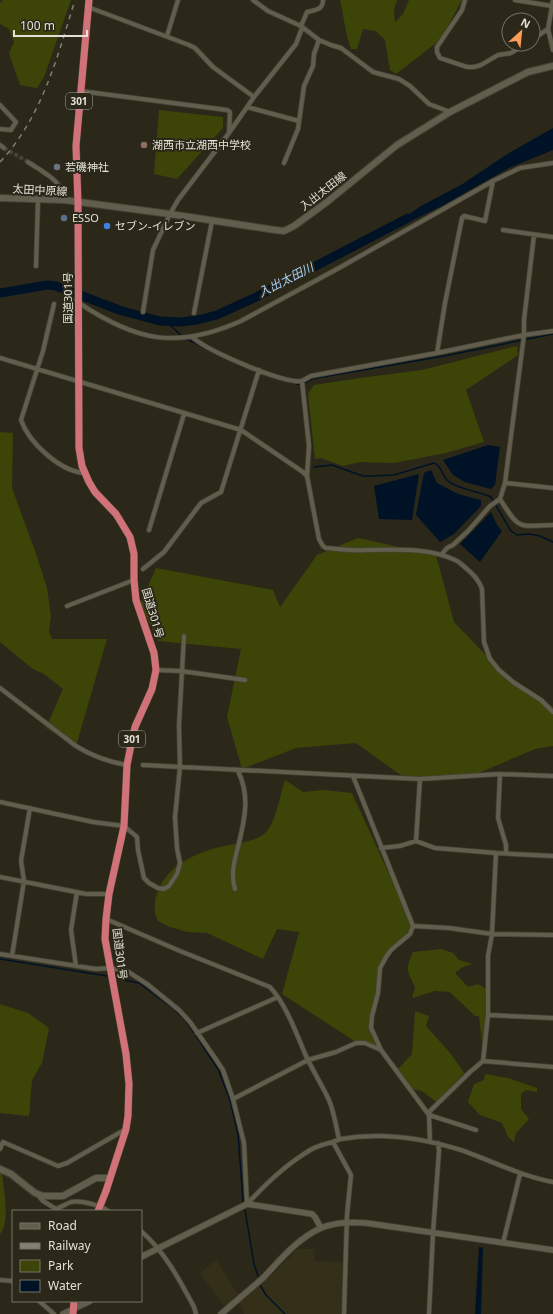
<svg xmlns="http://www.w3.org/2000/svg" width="553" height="1314" font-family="'Noto Sans','Noto Sans JP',sans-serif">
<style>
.built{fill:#342f19}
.green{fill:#3d4408}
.water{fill:#001225}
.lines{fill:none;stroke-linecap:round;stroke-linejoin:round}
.stream{stroke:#001225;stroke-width:1.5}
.river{stroke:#001225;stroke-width:9}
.minor-tunnel{stroke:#474436;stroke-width:4;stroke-dasharray:4 2;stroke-linecap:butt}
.minor-casing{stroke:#464337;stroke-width:5.5}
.tertiary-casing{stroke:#464337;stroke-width:7}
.secondary-casing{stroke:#464337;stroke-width:8}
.trunk-casing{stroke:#464337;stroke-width:8}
.minor{stroke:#625e4d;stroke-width:4}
.tertiary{stroke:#625e4d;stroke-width:5.5}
.secondary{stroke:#625e4d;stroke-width:6}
.trunk{stroke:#d17178;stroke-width:7}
.rail{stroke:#828073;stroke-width:1.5;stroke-dasharray:5 5;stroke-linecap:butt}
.trunk-bridge-casing{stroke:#464337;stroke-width:8;stroke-linecap:butt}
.trunk-bridge{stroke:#d17178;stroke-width:7}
.education-dot{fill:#8d6e63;stroke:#2b2819;stroke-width:1.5}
.worship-dot{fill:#6b7280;stroke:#2b2819;stroke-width:1.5}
.service-dot{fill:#5c6f8a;stroke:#2b2819;stroke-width:1.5}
.shop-dot{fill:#3f7fe0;stroke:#2b2819;stroke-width:1.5}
.labels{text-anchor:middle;stroke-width:4;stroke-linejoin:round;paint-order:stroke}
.shield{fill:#2b2819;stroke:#acaa9e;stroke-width:1}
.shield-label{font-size:10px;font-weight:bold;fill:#e3e1d7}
.poi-label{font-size:11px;fill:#e3e1d7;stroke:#2b2819;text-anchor:start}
.street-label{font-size:11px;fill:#e3e1d7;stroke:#2b2819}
.water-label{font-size:12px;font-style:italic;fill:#aad1f7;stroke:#2b2819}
</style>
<rect width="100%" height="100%" fill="#2b2819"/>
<path class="built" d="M298,1249H315L314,1261L344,1262L341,1314H244L241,1304L223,1305L200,1273L216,1260L237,1293L244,1297L264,1282Z"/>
<path class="green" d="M3,0H71L44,77L37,88L20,85L9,53L14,42L9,29L0,24V3Z
M340,0H397L394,9L395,22L403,14L409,0H462L440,40L396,74L390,70L385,40L376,31L363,29L357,49H351C345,34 344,16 340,0Z
M159,110L223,117V128L177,179L154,174Z
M517,346L518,355L466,390L484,442L446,453L394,463L360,462L343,466L321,458L315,459L308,394L314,385L360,378L422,370Z
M0,432L13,433L12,488L35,551L47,588L51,616L49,631L52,639H107L76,746L46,728L63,689L44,674L33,669L0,642Z
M358,538L436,555L454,622L503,673L553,707V746L535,749L465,779L402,776L356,743L296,748L242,769L227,717L241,649L158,641L140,604L156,568L273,590L280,607L317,555Z
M285,780L303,792L324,790L352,793L413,926L382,962L372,1024L376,1048L356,1042L282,994L299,932L277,929L263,959L207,933L188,932L170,927L158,921C153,911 154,899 159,889C170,862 203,850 229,845C240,843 255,841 264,834C276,824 280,794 285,780Z
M441,949L453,953L459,960L473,964L463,967L455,973L468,987L478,984L488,990L483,1050L479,1016H475L450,992L435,991L412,998L415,987C407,970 405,970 413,952Z
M0,1004L28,1013L49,1028L42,1063L32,1080L29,1116L0,1113Z
M415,1011L429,1016L426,1026L451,1054L464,1073L436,1102L422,1091L412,1089L397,1070L412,1054Z
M485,1074L508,1078L537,1088V1092L526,1090L521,1094V1109L529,1119L516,1133L514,1142L508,1137L502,1123L480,1115L468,1102L474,1084L484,1080Z
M0,1166L1,1167C3,1183 11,1222 0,1234Z"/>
<path class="water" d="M553,128V150L509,168L440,207L407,223H398L419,207L461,185L509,153Z
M488,445L500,447L495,485L491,489L465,482L453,475L443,460Z
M431,470L437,483L458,494L481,500V506L454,534L440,542L416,515L424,473Z
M419,474L412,520L379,519L374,486Z
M491,512L497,525L502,531L480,562L460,544Z
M479,1247L483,1248L481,1314H475Z"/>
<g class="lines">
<path class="stream" d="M168,322L171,326L182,336
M185,338L209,350
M271,377L301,385L312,379L322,377L444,356L553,334
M314,467L332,465L363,476H370L394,475L434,463C442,466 442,475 447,480C454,488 480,492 491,497L511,531L517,535L529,534L540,536L553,542
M0,959L107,976
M116,978L139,983L175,1010L187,1022L218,1069L230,1100L238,1134L243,1201
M245,1210L254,1264L258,1276
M260,1285L266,1295L285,1314"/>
<path class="river" d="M0,293L47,285L56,286L122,311L160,321L181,322L197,320L217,315L256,297L408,218"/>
<path class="minor-tunnel" d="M4,148L28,162"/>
<g class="minor-casing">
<path id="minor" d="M253,0L268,11L301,26L319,40L331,45L341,48L373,72L399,79L410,86L429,104L450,112
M465,0L462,10L437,47V52L440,58L467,67H474L481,65L498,55L511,53L525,44
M515,0L552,6
M553,0L548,29L553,50
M88,7L189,45L195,48L213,67L254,97
M301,26L307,12C315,10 323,10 323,0
M167,36L178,0
M533,39L548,29
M80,91L227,110L230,112L229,133
M0,105L16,122L11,130L0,129
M247,107L299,121
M0,145L4,148
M28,162C41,171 65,182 64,200
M284,163L298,129L304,86L313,66L314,54L319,40
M503,230L553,237
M36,266L38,199
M79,303C136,341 176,350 241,321L339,268L493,181L520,168L553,163
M54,304L43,351L21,420C29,443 60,471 84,473
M143,312L153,250L170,214L178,200L229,133L254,97L296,44L302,28
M194,313L212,221
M192,337C208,351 283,384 302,381L309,446L307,476L319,539L323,546L326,548C340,549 353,551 367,550C395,550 429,547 455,560C460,562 463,566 467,569C474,575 479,580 482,589L484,642L490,659L499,670L513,682L541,700L553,712
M437,353L445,303L462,218L464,216L485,221L493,181
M0,358L241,430L303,472L307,476
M302,381L311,376L437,353L524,335L553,331
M505,483L553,488
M500,499C520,531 518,526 553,525
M149,530L184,414
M442,554L447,548L453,545L468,531L490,506L500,499L505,483L524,335V320L534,235
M143,569L164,552L201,503L221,492L259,370
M67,606L134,580
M156,670L181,671L245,680
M0,688L76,746C92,756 109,762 127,765
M143,765L420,779L500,774L553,776
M500,774L498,818L506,845V853
M353,776L413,926L410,934L391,950L386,957L380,968L378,993L372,1016L371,1028L373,1032L381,1050L429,1115L476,1130
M0,802L93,822L124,826L137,837L138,850L144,878L149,883L158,888L164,889L169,886L177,874L180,863L177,848L175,817L180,767L179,725L184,636
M416,841L420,779
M381,848L400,846L416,841L435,848L496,853L553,856
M496,853L492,934L488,956V1015L483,1061L553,1067
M0,877L86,894H109
M235,889C230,873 235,859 239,843C245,818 250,795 238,771
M106,919L180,951L270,987C287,1006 296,1033 306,1056C313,1071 322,1085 329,1100C334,1112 336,1126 339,1139
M413,926L449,928L492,934L553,935
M0,954L96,969L110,968L127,971L147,984L179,1010L190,1022L215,1058L223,1070L233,1099L244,1143L247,1204
M12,956L24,881L21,861L30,808
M76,966L71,930L77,892
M488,1015L553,1018
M197,1033L278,997
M233,1099L308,1060L336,1052L356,1043H365L381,1050
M333,1142L351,1175L347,1215L344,1314
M430,1142L429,1115L430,1111L470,1072L483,1061
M0,1149L3,1142L58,1166L67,1163L126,1129
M36,1193L43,1201L56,1209C61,1207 66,1204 71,1202C80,1200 101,1205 108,1211
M247,1204C266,1184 283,1167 307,1152C314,1147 321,1145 329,1143C333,1142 337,1140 341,1139C380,1132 423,1138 461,1150C492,1161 521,1176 553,1182
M141,1231C165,1252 179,1279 194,1307L196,1314
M503,1243L520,1174
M0,1280L13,1281
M39,1301L54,1314
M429,1314L433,1233L439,1151L438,1143"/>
</g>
<g class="tertiary-casing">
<path id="tertiary" d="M141,1257L247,1204L312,1214L315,1217L321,1228
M63,1314L90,1301
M221,1314C235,1302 249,1290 263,1278C280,1260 298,1238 321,1228C335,1222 351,1222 366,1223L553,1250"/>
</g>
<g class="secondary-casing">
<path id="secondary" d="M0,198L64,200L170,214L275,230L284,231L294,226L327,202L397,145L450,112L528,72L553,66
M0,1169L11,1174L35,1193L43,1196H63L96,1178H110"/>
</g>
<g class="trunk-casing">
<path id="trunk" d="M89,0L76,146L78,203L79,448L82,466L89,482L95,492L116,514L130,537L134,554V580L136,600L154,653L156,670L152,689L135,727L132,740L127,765L124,826L109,894L106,919L105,939L126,1054L129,1084L128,1116L126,1129L106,1191
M73,1314L74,1301"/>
</g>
<use href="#minor" class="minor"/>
<use href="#tertiary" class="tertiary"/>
<use href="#secondary" class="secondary"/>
<use href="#trunk" class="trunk"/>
<path class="rail" d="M0,162C42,117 57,58 75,0"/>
<g class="trunk-bridge-casing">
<path id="trunk-bridge" d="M98,1211L106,1191"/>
</g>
<use href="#trunk-bridge" class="trunk-bridge"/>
</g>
<circle class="education-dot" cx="144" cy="145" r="4"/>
<circle class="worship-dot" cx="57" cy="167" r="4"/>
<circle class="service-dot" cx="64" cy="218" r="4"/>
<circle class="shop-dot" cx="107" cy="226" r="4"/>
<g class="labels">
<g class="shield">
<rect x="66" y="93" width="26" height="16" rx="3"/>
<rect x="119" y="731" width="26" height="16" rx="3"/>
</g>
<g class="shield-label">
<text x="79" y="105">301</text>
<text x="132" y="743">301</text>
</g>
<g class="poi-label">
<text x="152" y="149">湖西市立湖西中学校</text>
<text x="65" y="171">若磯神社</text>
<text x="72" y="222">ESSO</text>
<text x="115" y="230">セブン-イレブン</text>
</g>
<g class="street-label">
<text transform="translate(40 190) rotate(3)" y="4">太田中原線</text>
<text transform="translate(323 191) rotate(-38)" y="4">入出太田線</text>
<text transform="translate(68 298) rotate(-90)" y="4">国道301号</text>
<text transform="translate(153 613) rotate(74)" y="4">国道301号</text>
<text transform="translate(120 954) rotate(83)" y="4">国道301号</text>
</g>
<g class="water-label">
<text transform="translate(286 280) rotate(-27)" y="4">入出太田川</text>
</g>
</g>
<rect x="12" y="1210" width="130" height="92" fill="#2b2819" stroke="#757265"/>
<rect x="20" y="1223" width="20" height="6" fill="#625e4d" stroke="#757265"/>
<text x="48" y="1230" font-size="12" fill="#e3e1d7">Road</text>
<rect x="20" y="1243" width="20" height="6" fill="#828073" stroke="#757265"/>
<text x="48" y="1250" font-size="12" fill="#e3e1d7">Railway</text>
<rect x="20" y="1260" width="20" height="12" fill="#3d4408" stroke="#757265"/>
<text x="48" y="1270" font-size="12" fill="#e3e1d7">Park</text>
<rect x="20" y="1280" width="20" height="12" fill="#001225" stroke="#757265"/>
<text x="48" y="1290" font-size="12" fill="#e3e1d7">Water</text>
<g transform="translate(521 32) rotate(27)"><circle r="19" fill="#2b2819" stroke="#757265"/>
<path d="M0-3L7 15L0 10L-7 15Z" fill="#fe9b59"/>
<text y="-6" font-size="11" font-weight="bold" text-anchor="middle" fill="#e3e1d7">N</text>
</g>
<path d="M14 30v6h73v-6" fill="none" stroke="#e3e1d7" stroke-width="2"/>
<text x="20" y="30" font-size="12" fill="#e3e1d7" stroke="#2b2819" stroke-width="3" paint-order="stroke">100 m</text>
</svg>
